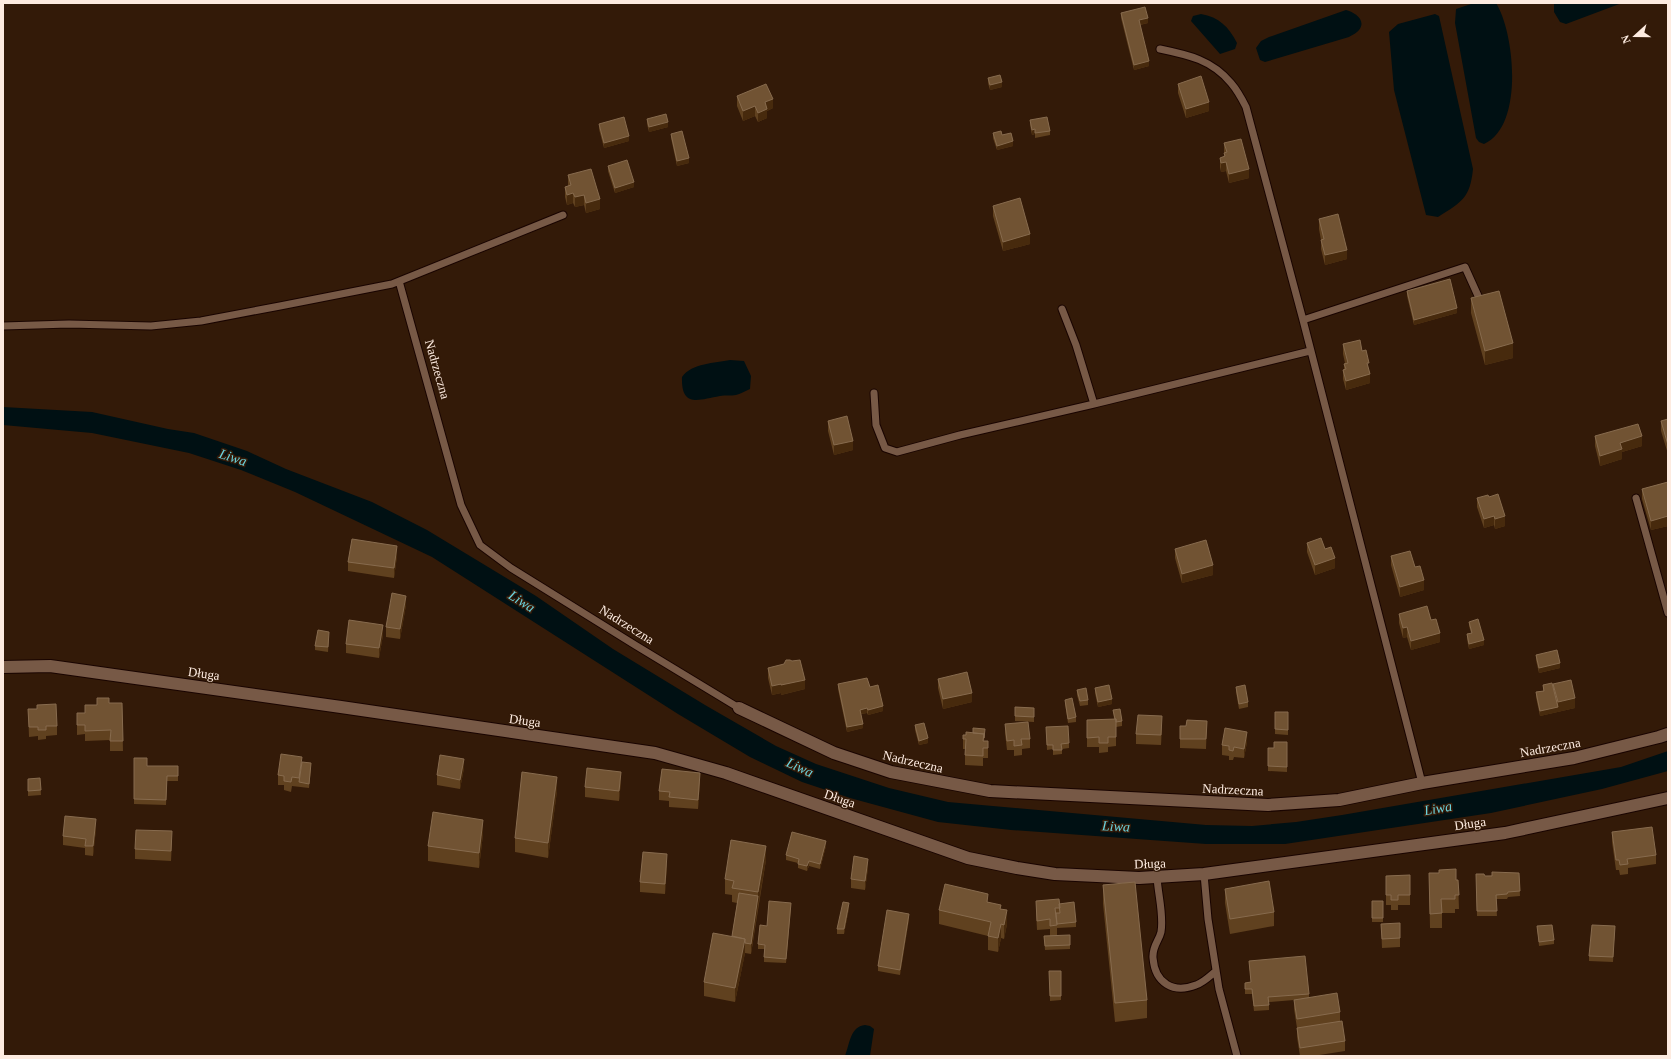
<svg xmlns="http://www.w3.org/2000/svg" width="1671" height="1059" font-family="Georgia,serif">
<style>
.water{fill:#001013}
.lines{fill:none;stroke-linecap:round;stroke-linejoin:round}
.lane-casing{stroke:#190400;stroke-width:9}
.street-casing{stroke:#190400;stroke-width:14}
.secondary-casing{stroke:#190400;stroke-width:14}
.lane{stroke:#775946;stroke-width:7}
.street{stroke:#775946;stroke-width:12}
.secondary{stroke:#775946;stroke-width:12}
.wall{fill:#60411f}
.shaded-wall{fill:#472a0d}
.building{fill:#715333;stroke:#876b4e}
.labels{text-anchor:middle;stroke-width:3;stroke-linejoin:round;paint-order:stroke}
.street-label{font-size:13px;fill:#fdebe0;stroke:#331a08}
.water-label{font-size:14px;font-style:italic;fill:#6bd3de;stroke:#331a08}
</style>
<rect width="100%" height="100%" fill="#331a08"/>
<path class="water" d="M1474,3H1496C1515,33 1524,127 1484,144L1479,142L1476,138L1455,23L1456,9Z
M1554,3H1622L1566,24L1560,22L1554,12Z
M1346,10C1354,12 1367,20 1359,30C1357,33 1352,35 1349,37L1265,62L1260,60L1256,48L1261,41L1269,37Z
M1201,14C1219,17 1229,27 1237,43L1235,49L1220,54L1191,21L1193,16Z
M1435,14L1439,16L1473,169C1470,198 1462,202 1438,217L1426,215L1394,90L1389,32L1398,24Z
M730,360L744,361L751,376L750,389C745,391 740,394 736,395C731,396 725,395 720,396C698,400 681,408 682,377C692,363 715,363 730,360Z
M3,407L92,412L168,429L194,433L247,451L286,469L372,502L427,530L536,596L613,649L705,705L776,746L816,764L889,788L948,802L1206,825L1252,826L1296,822L1342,815L1621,767L1668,751V771L1602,789L1491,813L1285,844H1206L1011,830L938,822L850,798L802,782L750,757L678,714L432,557L295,492L241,470L189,453L92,433L3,425Z
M865,1025L870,1026L874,1029L870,1056H845C850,1043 850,1027 865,1025Z"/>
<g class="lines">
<g class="lane-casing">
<path id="lane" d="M1160,49C1189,55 1212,60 1231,83C1237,90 1242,99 1246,107L1303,320L1422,783
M399,281L461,505L480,545L511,568L635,645L739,708
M1062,309L1076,345L1094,404L1310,351
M1303,320L1465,267L1479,298
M3,326L69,324L151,326L201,321L280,306L392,284L563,215
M874,393L876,425L885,448L897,452L960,435L1094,404
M1636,498L1668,613
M1204,874L1208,919L1219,989L1237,1056
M1157,877C1158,895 1164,915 1161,932C1159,941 1152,946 1153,958C1155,983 1173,994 1196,985C1203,983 1210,976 1216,971"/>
</g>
<g class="street-casing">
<path id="street" d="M739,708L834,753L891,772L990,791L1268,805L1339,800L1422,783L1574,758L1659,737L1668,734"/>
</g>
<g class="secondary-casing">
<path id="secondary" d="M3,667L50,666L341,707L655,753L726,773L968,858L1017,868L1055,874L1139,878L1204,874L1505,833L1668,798"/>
</g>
<use href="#lane" class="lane"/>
<use href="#street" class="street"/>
<use href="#secondary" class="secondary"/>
</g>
<path class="wall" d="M1121,13L1148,23L1140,25L1149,66L1134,70L1121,18Z
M988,78L1002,87L990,90L988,83Z
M1178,84L1209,111L1186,118L1178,93Z
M737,96L773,108L767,111V118L758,122L755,116L743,121L737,106Z
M647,119L668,127L649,132L647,124Z
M1030,120L1050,131V135L1035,138V134L1032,135L1030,125Z
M599,124L629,141L604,148L599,129Z
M993,133L1002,135L1013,146L997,150L993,138Z
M671,134L689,163L677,166L671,138Z
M1224,143L1249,178L1229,183L1226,171L1221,172L1220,167V158L1224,157Z
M608,166L634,187L615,193L608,171Z
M568,175L600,209L586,213L584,205L575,207L573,203L567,205L565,197V187L568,186Z
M993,206L1030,244L1003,251L993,216Z
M1319,219L1347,259L1325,265L1321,249V240L1319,229Z
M1407,291L1457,313L1414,325L1407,296Z
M1471,298L1513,358L1485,365L1471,313Z
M1343,344L1362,351L1369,370L1370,383L1346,390L1343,379V370L1344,369V364L1345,363L1343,354Z
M1668,419V454L1661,431V421Z
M828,421L853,450L834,455L828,431Z
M1595,436L1642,446L1622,452V459L1600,466L1595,446Z
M1668,482V526L1651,530L1642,499V489Z
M1477,498L1505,526L1495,529L1494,525L1484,528L1477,507Z
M1307,543L1325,549L1335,568L1315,575L1307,552Z
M1175,549L1213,575L1182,583L1175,558Z
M397,556L394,578L348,571V562Z
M1391,556L1415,567L1424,590L1400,597L1391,565Z
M406,605L400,639L386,637V627Z
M1399,614L1431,620L1440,642L1411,650L1407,637L1403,638L1399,623Z
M1469,622L1484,645L1469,649L1467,639V634L1471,633L1469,626Z
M383,635L379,658L346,653V644Z
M329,636L328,652L315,650V646Z
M1536,655L1560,668L1539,673L1536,660Z
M768,668L805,689L781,695V693L772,695L768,678Z
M938,679L972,702L943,709L938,688Z
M838,684L870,687L883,711L868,715L867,713L861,714L863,728L847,732L838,689Z
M1553,684L1575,708L1540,716L1536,697V692L1543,691V685L1553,688Z
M1236,687L1248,702V707L1239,709L1236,692Z
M1095,688L1112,704L1098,707L1095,693Z
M1077,690L1088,700V705L1080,706L1077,695Z
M1065,700L1076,717V722L1068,723L1065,704Z
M109,703H122L123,751H110V740L85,741V734L77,735V713H85L97,705Z
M1015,707L1034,708V722L1015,721Z
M28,709L57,726V735L46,736V739L38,740V736L29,737Z
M1113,710L1122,721V726L1116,727V746L1108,747V752L1099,753V747H1087V720L1114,719Z
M1275,712H1288V735L1275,734Z
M1207,721L1206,749L1180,748V726H1186Z
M1005,724L1030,739V748L1022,749V755L1014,756V750H1007L1005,733Z
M915,725L928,743L919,745L915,730Z
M1162,725L1161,745L1136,744V734Z
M1046,727L1069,743V748L1062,749V754L1053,755V749L1047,750Z
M985,734L984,741H988V758H983V766L965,765V749H963V735Z
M1247,742L1244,758L1234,757L1233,760H1229V756L1222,755V745Z
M1287,742V772L1268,771V748H1274Z
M134,758L147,766H178V781H167L166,805L134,804Z
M302,762L311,768L309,788L292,786L291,792L284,790V785H278V775Z
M464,768L460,789L437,785V775Z
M40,778L41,795L28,796V779Z
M621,781L619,801L585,797V787Z
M700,782L698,809L669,807V801L659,800V791Z
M557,791L548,858L515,852V838Z
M96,829L93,856L85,855V848L63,845V836Z
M1612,832L1656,855V864L1628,868V874L1620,875L1619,870H1616L1612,842Z
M483,834L479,868L428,861V846Z
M172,841L171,861L135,859V849Z
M826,846L820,869L809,866L807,871L798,868V863L786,860V855Z
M766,860L751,954L745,953L735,1002L704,996V982L732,936L737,903L732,902V895L725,894V879Z
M667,864L665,894L640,892V882Z
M868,868L865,890L851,888V879Z
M1429,873L1456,880H1458L1459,909H1455V913H1442V928H1430Z
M1519,873L1520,896L1508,897L1507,899H1496L1497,916H1477L1476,874L1485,876Z
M1410,875V905H1398V910H1391V905H1386V876Z
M1103,885L1147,1000V1018L1115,1022L1103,904Z
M1225,889L1274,912V926L1230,934L1225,903Z
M1036,901L1059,904L1076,922V927L1057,928V935L1050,936V929L1037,930L1036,911Z
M1372,901H1383V922H1372Z
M988,902L1001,909L1007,924L1004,939L1001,938L998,952L988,950V936L939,924V910Z
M791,907L786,963L764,962V949H758V944L767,926Z
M849,908L844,934H837V929Z
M909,919L900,975L878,971V966Z
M1381,924L1400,938V947L1382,948Z
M1537,926L1554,940V944L1539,946Z
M1615,926L1613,962L1589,961V956Z
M1044,936L1070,945V949L1045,950Z
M1249,961L1309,994V997L1340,1012V1021L1345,1041V1051L1313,1056H1300L1297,1037V1028L1294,1009V1000L1269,1002V1010L1254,1011L1252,994H1245V983L1251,982Z
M1049,971H1061V1000L1050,1001Z"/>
<path class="shaded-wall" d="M1148,18V23L1139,25V20Z
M1149,61V66L1134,70V65Z
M1002,82V87L990,90V85Z
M773,99V108L767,111V118L758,122V113L765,102Z
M1209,102V111L1186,118V109Z
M755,106V116L743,121V111Z
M668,122V127L649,132V127Z
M1035,129V134L1032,135V130Z
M629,136V141L604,148V143Z
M1013,141V146L997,150V146Z
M689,158V163L677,166V161Z
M1226,162V171L1221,172V163Z
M1249,169V178L1229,183V174Z
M634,182V187L615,193V188Z
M573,193V203L567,205V195Z
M584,195V205L575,207V197Z
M600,199V209L586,213V203Z
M1030,234V244L1003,251V242Z
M1347,250V259L1325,265V255Z
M1457,308V313L1414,325V320Z
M1513,343V358L1485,365V351Z
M1370,374V383L1346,390V381Z
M1642,436V446L1622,452V459L1600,466V456L1620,443Z
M853,441V450L834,455V445Z
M1494,516V525L1484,528V519Z
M1505,516V526L1495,529V519Z
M1668,516V526L1651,530V521Z
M397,546V556L394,578V568Z
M1335,558V568L1315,575V565Z
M1213,565V575L1182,583V574Z
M1424,580V590L1400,597V587Z
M406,596V605L400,639V629Z
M383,625V635L379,658V648Z
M1407,627V637L1403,638V628Z
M1440,633V642L1411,650V641Z
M1484,640V645L1469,649V644Z
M1560,663V668L1539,673V668Z
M805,680V689L781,695V685Z
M781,684V693L772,695V686Z
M972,693V702L943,709V699Z
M1575,698V708L1540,716V711L1558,707V702Z
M1112,699V704L1098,707V702Z
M883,706V711L868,715V710Z
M867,708V713L860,714V710Z
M1162,716V725L1161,745V735Z
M863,724V728L847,732V727Z
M1247,732V742L1244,758V749Z
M928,738V743L919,745V741Z
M464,759V768L460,789V780Z
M621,772V781L619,801V791Z
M700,773V782L698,809V800Z
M557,777V791L548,858V843Z
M96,819V829L93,856V846Z
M483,820V834L479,868V853Z
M826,841V846L820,869V864Z
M766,846V860L758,906V892Z
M667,854V864L665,894V884Z
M868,859V868L865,890V881Z
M809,861V866L807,871V866Z
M758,896V906L751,954V944Z
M791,903V907L786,963V959Z
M849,903V908L844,934V929Z
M1007,910V924L1004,939V925Z
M909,914V919L900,975V970Z
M1001,924V938L998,952V938Z
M745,939V953L735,1002V988Z"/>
<path class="building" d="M1145,7L1148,18L1139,20L1149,61L1134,65L1121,13Z
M1000,75L1002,82L990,85L988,78Z
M1201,76L1209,102L1186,109L1178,84Z
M766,84L773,99L765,102L767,109L758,113L755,106L743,111L737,96Z
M666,114L668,122L649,127L647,119Z
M624,117L629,136L604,143L599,124Z
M1047,117L1050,131L1035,133V129L1032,130L1030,120Z
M682,131L689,158L677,161L671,134Z
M1001,131L1002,135L1011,133L1013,141L997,146L993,133Z
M1241,139L1249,169L1229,174L1226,162L1221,163L1220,158L1225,156L1224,153L1227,152L1224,143Z
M627,160L634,182L615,188L608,166Z
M591,169L600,199L586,203L584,195L575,197L573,193L567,195L565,187L571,185L568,175Z
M1020,198L1030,234L1003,242L993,206Z
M1338,214L1347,250L1325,255L1321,240L1324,239L1319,219Z
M1450,279L1457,308L1414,320L1407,291Z
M1499,291L1513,343L1485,351L1471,298Z
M1360,340L1362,351L1366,350L1369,363H1367L1370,374L1346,381L1343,370L1346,369L1344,364L1348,363L1343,344Z
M847,416L853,441L834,445L828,421Z
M1668,419V445L1661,421Z
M1638,424L1642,436L1620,443L1622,449L1600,456L1595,436Z
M1668,482V516L1651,521L1642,489Z
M1498,494L1505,516L1495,519L1494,516L1484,519L1477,498L1488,495L1489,497Z
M1321,538L1325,549L1331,547L1335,558L1315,565L1307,543Z
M352,539L397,546L394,568L348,562Z
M1206,540L1213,565L1182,574L1175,549Z
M1410,551L1415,567L1420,566L1424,580L1400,587L1391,556Z
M392,593L406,596L400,629L386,627Z
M1427,606L1431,620L1436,619L1440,633L1411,641L1407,627L1403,628L1399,614Z
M1478,619L1484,640L1469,644L1467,634L1472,633L1469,622Z
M349,620L383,625L379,648L346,644Z
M318,630L329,632L328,647L315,646Z
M1557,650L1560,663L1539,668L1536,655Z
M786,660H790L792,661L800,660L805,680L781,685V684L772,686L768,668L784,664Z
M967,672L972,693L943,699L938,679Z
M867,678L870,687L878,685L883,706L868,710L867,708L860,710L863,724L847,727L838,684Z
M1571,680L1575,698L1558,702L1553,684Z
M1552,683L1558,707L1540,711L1536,692L1544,691L1543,685Z
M1109,685L1112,699L1098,702L1095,688Z
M1245,685L1248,702L1239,704L1236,687Z
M1086,688L1088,700L1080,701L1077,690Z
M97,698H109V703H122L123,741H110L111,730L85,731V725H77V713H85V705H97Z
M1072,698L1076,717L1068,719L1065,700Z
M56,704L57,726H46V730H38V727H29L28,709H37V705Z
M1015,707L1034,708V717L1015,716Z
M1120,709L1122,721L1116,722V719H1115L1113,710Z
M1275,712H1288V730L1275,729Z
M1138,715L1162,716L1161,735L1136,734Z
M1116,719V737H1108V743H1099V737L1087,738V720Z
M1187,720L1207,721L1206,739H1180V726H1186Z
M1028,722L1030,739H1021L1022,745L1014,746V740L1007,741L1005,724Z
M924,723L928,738L919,741L915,725Z
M1068,726L1069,743L1061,744L1062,750H1053V745H1047L1046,727Z
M973,728L985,729L984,738V734L973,733Z
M1225,728L1247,732L1244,749L1234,747L1233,751L1229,750V746L1222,745Z
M966,732L984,734L983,741H988V748H983V756L965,755L966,739H963V735H966Z
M1274,742H1287V767L1268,766V748H1274Z
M281,754L302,757L299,778L292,777L291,782L284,781V776L278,775Z
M440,755L464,759L460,780L437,775Z
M134,758H147V766H178V776H167L166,800L134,799Z
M302,762L311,763L309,784L299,782Z
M587,768L621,772L619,791L585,787Z
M662,769L700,773L698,800L669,797L670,792L659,791Z
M522,772L557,777L548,843L515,838Z
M40,778L41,790L28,791V779Z
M433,812L483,820L479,853L428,846Z
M65,816L96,819L93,846H85L86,839L63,836Z
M1652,827L1656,855L1627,859L1628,864L1620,865L1619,860H1616L1612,832Z
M136,830L172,831L171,851L135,849Z
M792,832L826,841L820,864L809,861L807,866L798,864L799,859L786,855Z
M731,840L766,846L758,892L732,888L734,881L725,879Z
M643,852L667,854L665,884L640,882Z
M854,856L868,859L865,881L851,879Z
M1456,869V880H1458L1459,895H1455V899H1441L1442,913L1430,914L1429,873H1439V870Z
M1492,872L1519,873L1520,891L1508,892L1507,894L1496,895L1497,911H1477L1476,874H1484L1485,876H1492Z
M1410,875V895H1398V900H1391V895H1386V876Z
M1269,881L1274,912L1230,919L1225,889Z
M1135,882L1147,1000L1115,1003L1103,885Z
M945,884L988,894L987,902L1001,905L1000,909L1007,910L1004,925L1001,924L998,938L988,936L991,922L939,910Z
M739,893L758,896L751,944L745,943V939L732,936Z
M1059,899L1060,908H1055L1057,925L1050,926V919L1037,921L1036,901Z
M769,901L791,903L786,959L764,957L765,945L758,944L760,925L767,926Z
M1372,901H1383V918H1372Z
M843,902L849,903L844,929H837Z
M1074,902L1076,922L1057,924L1056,913H1060L1059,904Z
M887,910L909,914L900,970L878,966Z
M1400,923V938L1382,939L1381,924Z
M1552,925L1554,940L1539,942L1537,926Z
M1592,925L1615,926L1613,957L1589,956Z
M713,933L745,939L735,988L704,982Z
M1070,935V945L1045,946L1044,936Z
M1305,956L1309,994L1268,997L1269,1005L1254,1006L1252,989H1245V983L1251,982L1249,961Z
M1049,971H1061V996H1050Z
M1337,993L1340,1012L1297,1019L1294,1000Z
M1342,1021L1345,1041L1300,1048L1297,1028Z"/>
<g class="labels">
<g class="street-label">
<text transform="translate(438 369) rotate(74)" y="5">Nadrzeczna</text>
<text transform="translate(627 624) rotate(32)" y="5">Nadrzeczna</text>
<text transform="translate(204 673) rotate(8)" y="5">Długa</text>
<text transform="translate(525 720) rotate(8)" y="5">Długa</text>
<text transform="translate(1550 747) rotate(-10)" y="5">Nadrzeczna</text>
<text transform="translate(913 761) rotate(13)" y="5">Nadrzeczna</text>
<text transform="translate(1233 789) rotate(3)" y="5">Nadrzeczna</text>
<text transform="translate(840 798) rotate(19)" y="5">Długa</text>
<text transform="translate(1470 823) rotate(-8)" y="5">Długa</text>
<text transform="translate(1150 863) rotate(-2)" y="5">Długa</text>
</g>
<g class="water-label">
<text transform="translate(233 457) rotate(18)" y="5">Liwa</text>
<text transform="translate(522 601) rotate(32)" y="5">Liwa</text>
<text transform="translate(800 767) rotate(24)" y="5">Liwa</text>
<text transform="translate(1438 808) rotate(-10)" y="5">Liwa</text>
<text transform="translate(1116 826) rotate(3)" y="5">Liwa</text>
</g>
</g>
<rect width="1671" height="1059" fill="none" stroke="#fdebe0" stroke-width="8"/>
<g transform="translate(1635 36) rotate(249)" stroke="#331a08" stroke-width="3" paint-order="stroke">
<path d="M0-3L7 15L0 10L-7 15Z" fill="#fdebe0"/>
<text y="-6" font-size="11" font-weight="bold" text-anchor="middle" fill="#fdebe0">N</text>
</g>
</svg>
